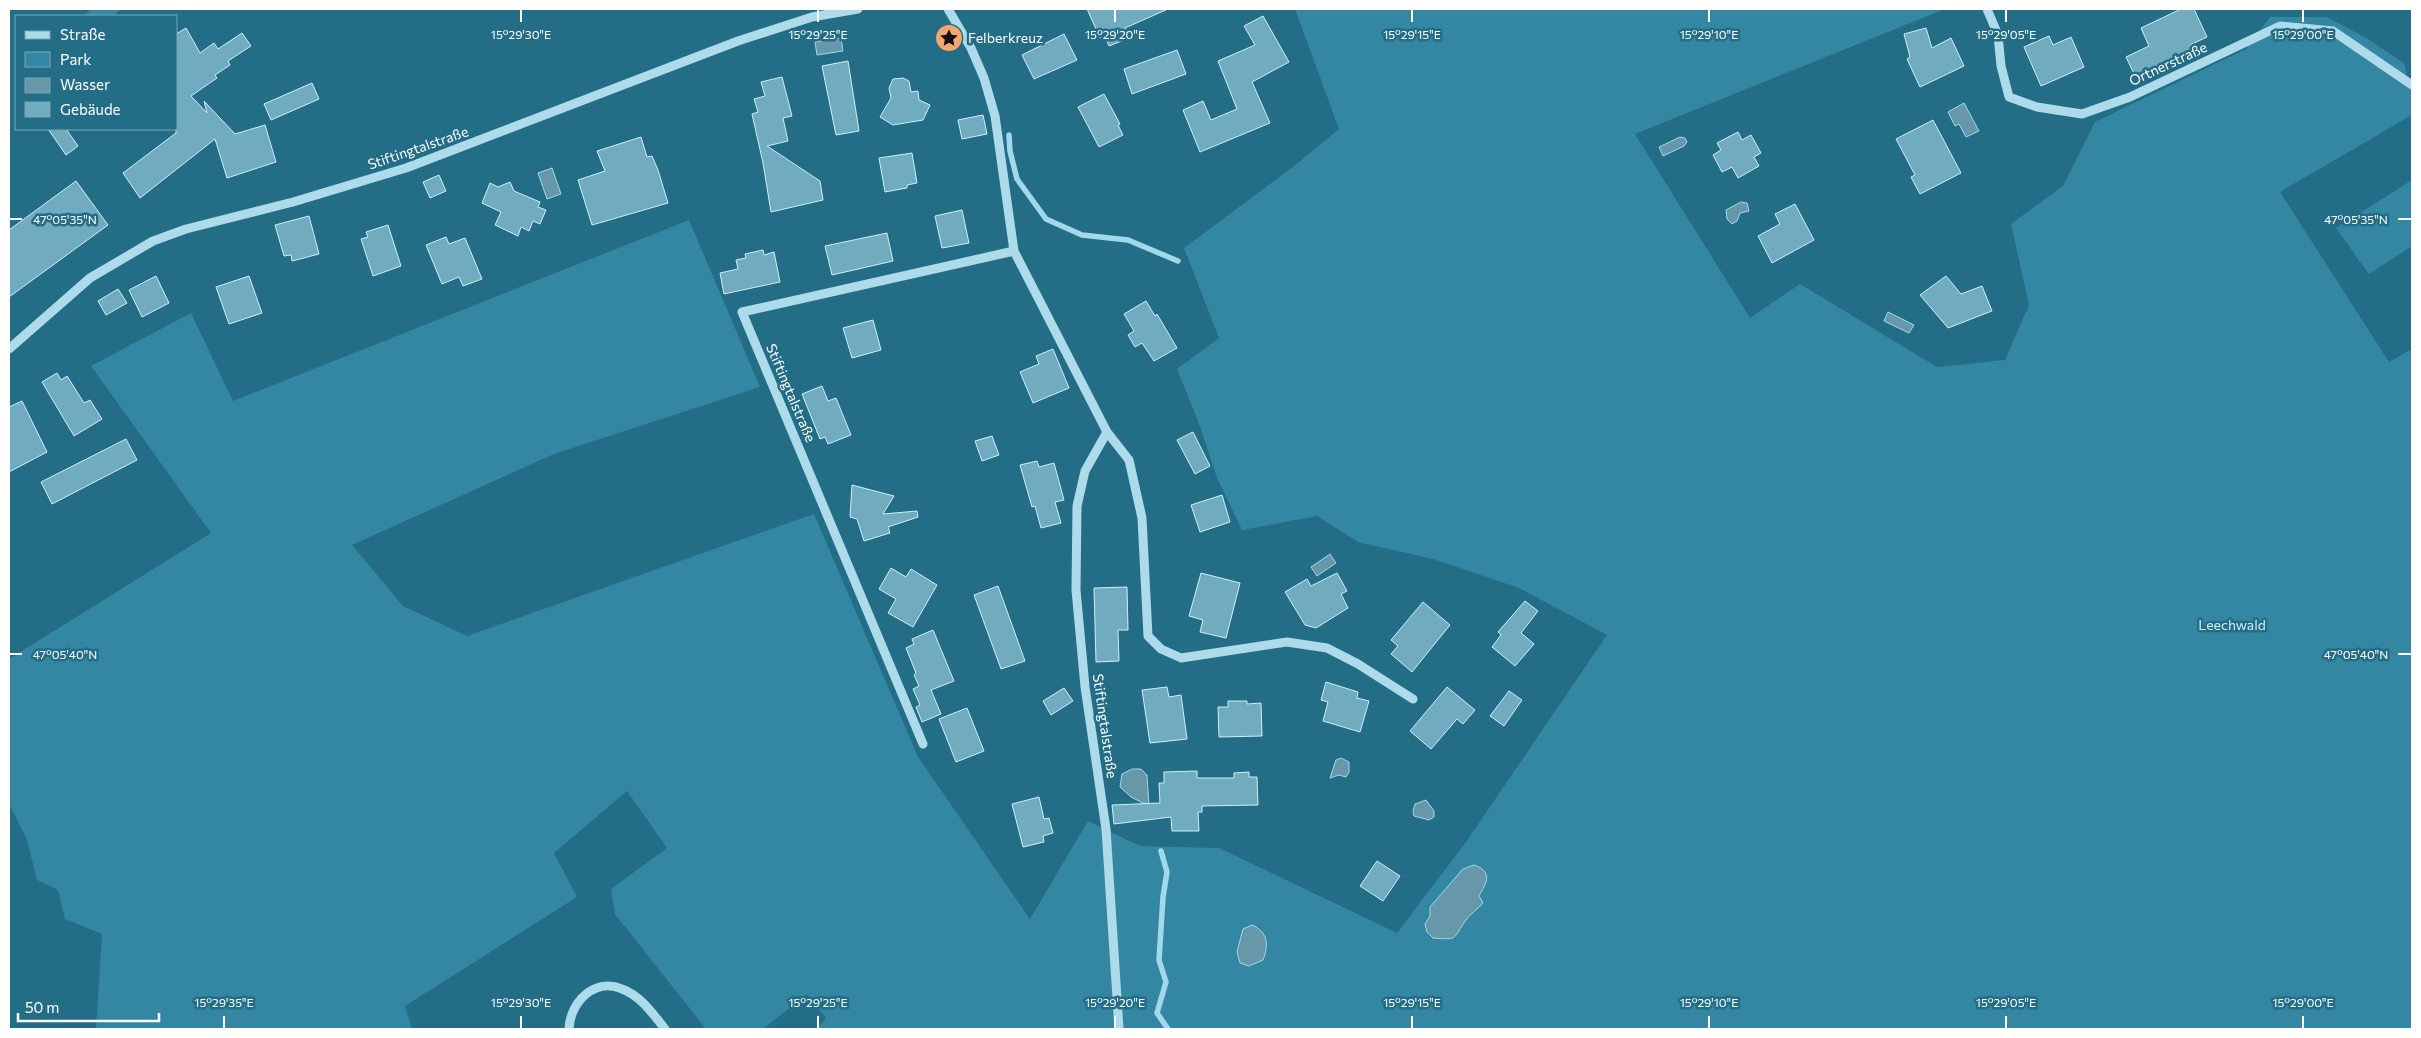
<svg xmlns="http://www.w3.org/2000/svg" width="2421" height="1038" font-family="Commissioner,sans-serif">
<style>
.green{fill:#3487a2}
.water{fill:#6798aa;stroke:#a1d9ea}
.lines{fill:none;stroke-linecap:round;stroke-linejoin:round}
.stream{stroke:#a1d9ea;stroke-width:5.5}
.building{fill:#70abbf;stroke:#d1eef7}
.minor{stroke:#addbe9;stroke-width:9}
.ticks{fill:none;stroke:#fff;stroke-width:2}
.labels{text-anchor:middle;stroke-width:5;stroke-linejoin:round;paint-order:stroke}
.poi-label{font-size:14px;fill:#fff;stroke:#236d86;text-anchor:start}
.street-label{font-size:14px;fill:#fff;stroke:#236d86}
.park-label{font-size:14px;fill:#d1eef7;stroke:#236d86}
.ticks-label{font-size:12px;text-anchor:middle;fill:#fff;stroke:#236d86;stroke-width:5;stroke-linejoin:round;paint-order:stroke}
</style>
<rect width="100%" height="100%" fill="#236d86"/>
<path class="green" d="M92,9H121L113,16H83Z
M1295,9H1945L1635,134L1750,318L1800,284L1937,367L2005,360L2029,305L2011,224L2063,186L2095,122L2246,49L2270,17H2327L2366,38L2404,63L2412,95V115L2280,192L2389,362L2412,349V1029H817L826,1018L807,994L763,1029H706L615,914L611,889L667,848L627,791L554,853L577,897L405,1006L412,1029H96L102,934L65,919L58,890L37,880L27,840L9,804V659L211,533L91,366L191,313L233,401L689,220L760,387L554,454L352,545L403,606L467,636L814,514L918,757L1030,919L1088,821L1140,846L1219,848L1397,933L1466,842L1607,635L1519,588L1433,559L1358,542L1317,516L1242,530L1217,478L1200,426L1177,369L1219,338L1184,248L1293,167L1339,129Z
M2412,180V246L2369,274L2336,228Z"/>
<path class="water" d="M841,38L843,51L817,55L815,42Z
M1964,103L1979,131L1966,137L1959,124L1955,126L1948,112Z
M1680,137L1685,138L1687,142L1684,146L1663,156L1659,147Z
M552,168L561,194L547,199L538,173Z
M1741,202L1747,203L1749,211L1740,213L1737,221L1732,224L1727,219L1726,210Z
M1888,312L1914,325L1909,333L1884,321Z
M1330,554L1336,563L1317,576L1311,567Z
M1341,758L1349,762V772L1346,777L1339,775L1330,778L1336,760Z
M1132,769H1141L1147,775L1149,806L1131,797L1120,787L1122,774Z
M1426,800L1434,811V817L1429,820L1414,816L1413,811L1415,804Z
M1474,865C1493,872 1487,882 1479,896L1483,903C1478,909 1471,913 1466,920C1452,939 1460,940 1433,938L1427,932L1425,924L1430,916V907L1463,869Z
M1252,925C1268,932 1269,945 1263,960L1249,966L1240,963L1237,952L1243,929Z"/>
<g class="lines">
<path class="stream" d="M1009,135L1010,151L1017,179L1046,219L1082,235L1128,240L1178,261
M1161,851L1167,872L1163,897L1159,960L1166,982L1157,1013L1168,1029"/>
</g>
<path class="building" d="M1087,9H1168L1125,28L1129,38L1109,46L1105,36L1100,38Z
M2181,9H2194L2207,37L2190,45L2193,52L2175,61L2173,58L2135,76L2126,57L2149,46L2141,28Z
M1263,16L1289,62L1252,82L1270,123L1200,152L1183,110L1203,101L1211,120L1237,109L1218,61L1255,45L1244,26Z
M186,28L200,53L214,43L218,49L242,33L251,46L228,61L230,65L215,75L217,78L191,96L207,113L204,101L235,134L265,125L276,162L227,178L215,139L140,198L123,173L176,133V34Z
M1926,28L1932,48L1951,38L1964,66L1920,87L1907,59L1910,57L1904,34Z
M1064,34L1077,60L1034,79L1022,55Z
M2049,36L2053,45L2071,37L2084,67L2041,86L2024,47Z
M1177,50L1186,74L1132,94L1124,69Z
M848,61L859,131L836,135L822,66Z
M782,77L792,116L783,118L788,141L767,146L820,181L823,200L771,212L763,163L752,114L758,112L754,99L765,96L761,82Z
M903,78L909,81L911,92L918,91L919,100L930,105L923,120L893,125L880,117L891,98L889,88L893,79Z
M312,83L319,99L271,120L264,104Z
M1104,94L1120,124L1118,125L1123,135L1099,147L1078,107Z
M983,115L987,134L962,139L958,120Z
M1933,120L1961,173L1920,194L1911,177L1915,175L1896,139Z
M48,129H66L78,146L66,155Z
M1738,132L1742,140L1751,135L1761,153L1754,157L1759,166L1738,178L1732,167L1722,172L1713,155L1721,150L1717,143Z
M641,137L647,157L652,156L658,170L668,203L592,225L578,180L605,171L597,151Z
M912,153L917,183L907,185V188L885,192L879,158Z
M439,175L446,191L430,198L423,182Z
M76,181L108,225L9,297V230Z
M510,182L514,191L540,202L538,207L546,210L540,224L533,221L529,231L521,227L518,236L495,225L501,212L482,203L490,183L498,187Z
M1795,204L1814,240L1772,263L1758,236L1780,224L1775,214Z
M962,210L969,243L942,248L935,216Z
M309,216L319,254L292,261L291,255L284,256L275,225Z
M388,225L401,266L373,276L361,239L368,237L366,232Z
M887,233L893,261L832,275L825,246Z
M446,237L449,244L465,238L482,279L463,286L459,277L442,284L426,245Z
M763,250L764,255L774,252L780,282L724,294L720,273L738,269L736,260L746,258L745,254Z
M156,276L169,303L142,317L129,290Z
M249,276L262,313L229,324L216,287Z
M1946,276L1961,294L1982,286L1992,311L1948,328L1920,295Z
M118,289L127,303L106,315L98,301Z
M1146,301L1155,316L1157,314L1177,348L1154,361L1142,343L1135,347L1128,335L1134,331L1124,314Z
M873,320L881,350L852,358L843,328Z
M1053,349L1069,388L1033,403L1020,372L1039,364L1036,356Z
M57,373L61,380L67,376L84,403L90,400L102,419L74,436L42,382Z
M822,386L828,401L836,398L851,435L828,444L825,437L820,439L802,394Z
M22,401L47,452L9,472V407Z
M1193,432L1210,466L1195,474L1177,440Z
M992,436L999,455L982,461L975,441Z
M126,439L137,460L52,504L41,482Z
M1037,461L1039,467L1054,463L1064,500L1055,502L1061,523L1041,528L1035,506L1032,507L1020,465Z
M852,485L894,496L883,514L917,511L918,517L888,527L890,533L864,541L857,519L850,517Z
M1222,495L1230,522L1200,532L1191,505Z
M891,568L906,577L911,569L937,585L913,627L888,613L896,599L879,589Z
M1201,573L1240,583L1226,638L1200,632L1203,620L1189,616Z
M1337,573L1347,591L1341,594L1348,608L1316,628L1305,625L1285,592L1307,579L1311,586Z
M998,586L1025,661L1001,669L974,595Z
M1127,587L1128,630H1118L1119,661L1096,662L1094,588Z
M1525,601L1538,611L1521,633L1534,644L1515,666L1492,647L1501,635L1498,632Z
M1423,602L1450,625L1412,672L1391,654L1398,646L1391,640Z
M933,630L954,681L931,690L941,714L922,722L916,707L920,705L913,689L919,686L914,675L916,673L906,648L914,644L912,639Z
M1326,682L1358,692L1357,698L1369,701L1360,732L1323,721L1328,702L1321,700Z
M1167,687L1169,697L1181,695L1187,739L1150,743L1142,690Z
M1447,687L1475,710L1463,724L1457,719L1431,749L1410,731Z
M1064,688L1073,701L1051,715L1043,701Z
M1509,691L1522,700L1504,726L1490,716Z
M1228,701H1247V704L1261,703L1262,736L1219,737L1218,707H1228Z
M967,708L984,751L956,762L939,719Z
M1197,771V778H1234V773L1249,772V777H1257L1258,805L1202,806V812H1198L1199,831H1172L1171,817L1114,824L1112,805L1160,803L1159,783H1164V772Z
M1039,797L1044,819L1049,818L1053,833L1043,836L1044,842L1023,847L1012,804Z
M1377,861L1400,876L1383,901L1360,886Z"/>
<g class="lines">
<path class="minor" d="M948,9L971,48L984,78L995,116L1014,251L1107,432L1129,460L1142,518L1148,636L1161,649L1181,658L1287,642L1327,648L1358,664L1413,699
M1987,9L1998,35L2001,66L2009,97L2037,107L2082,114L2130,97L2280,26L2333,31L2412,85
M9,349L90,278L153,241L186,229L293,202L406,168L738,41L812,17L858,9
M1107,432L1085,471L1077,506L1076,590L1085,687L1106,829L1119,1029
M923,744L742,312L1014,251
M569,1029C570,1002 595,977 622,989C641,996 653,1014 665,1029"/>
</g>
<path class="ticks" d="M521,10V22M818,10V22M1115,10V22M1412,10V22M1709,10V22M2006,10V22M2303,10V22M10,219H22M2398,219H2411M10,654H22M2398,654H2411M224,1016V1028M521,1016V1028M818,1016V1028M1115,1016V1028M1412,1016V1028M1709,1016V1028M2006,1016V1028M2303,1016V1028"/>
<defs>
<g id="sight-disc" transform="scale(1.4375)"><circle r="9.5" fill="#f4a670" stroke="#236d86"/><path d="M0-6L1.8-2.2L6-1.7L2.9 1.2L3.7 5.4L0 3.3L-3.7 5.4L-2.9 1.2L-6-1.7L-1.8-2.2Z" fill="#111"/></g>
</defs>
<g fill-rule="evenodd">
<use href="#sight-disc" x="949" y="38"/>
</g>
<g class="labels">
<g class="poi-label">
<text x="968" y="43">Felberkreuz</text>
</g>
<g class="street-label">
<text transform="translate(2168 64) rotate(-25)" y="5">Ortnerstraße</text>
<text transform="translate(418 148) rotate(-19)" y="5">Stiftingtalstraße</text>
<text transform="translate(791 393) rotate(67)" y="5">Stiftingtalstraße</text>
<text transform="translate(1105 726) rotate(82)" y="5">Stiftingtalstraße</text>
</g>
<g class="park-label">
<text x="2232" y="630">Leechwald</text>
</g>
</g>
<g class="ticks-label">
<text x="521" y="39">15°29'30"E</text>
<text x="818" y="39">15°29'25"E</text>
<text x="1115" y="39">15°29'20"E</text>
<text x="1412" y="39">15°29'15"E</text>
<text x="1709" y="39">15°29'10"E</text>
<text x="2006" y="39">15°29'05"E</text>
<text x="2303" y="39">15°29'00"E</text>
<text x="2356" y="224">47°05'35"N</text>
<text x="65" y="224">47°05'35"N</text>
<text x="2356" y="659">47°05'40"N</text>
<text x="65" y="659">47°05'40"N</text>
<text x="224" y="1007">15°29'35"E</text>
<text x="521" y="1007">15°29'30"E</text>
<text x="818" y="1007">15°29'25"E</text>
<text x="1115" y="1007">15°29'20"E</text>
<text x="1412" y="1007">15°29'15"E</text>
<text x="1709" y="1007">15°29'10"E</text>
<text x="2006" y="1007">15°29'05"E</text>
<text x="2303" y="1007">15°29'00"E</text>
</g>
<rect width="2421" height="1038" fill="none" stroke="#ffffff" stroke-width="20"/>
<rect x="15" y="15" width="162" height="115" fill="#236d86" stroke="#7ba7b6"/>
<rect x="25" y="31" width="25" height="8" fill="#addbe9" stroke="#7ba7b6"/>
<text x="60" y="40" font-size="15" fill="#ffffff">Straße</text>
<rect x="25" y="52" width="25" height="15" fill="#3487a2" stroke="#7ba7b6"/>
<text x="60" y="65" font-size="15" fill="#ffffff">Park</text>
<rect x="25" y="78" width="25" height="15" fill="#6798aa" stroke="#7ba7b6"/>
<text x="60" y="90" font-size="15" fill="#ffffff">Wasser</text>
<rect x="25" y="102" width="25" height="15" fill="#70abbf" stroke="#7ba7b6"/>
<text x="60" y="115" font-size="15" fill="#ffffff">Gebäude</text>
<path d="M18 1013v8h141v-8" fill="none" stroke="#ffffff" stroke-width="2.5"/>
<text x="25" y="1013" font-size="15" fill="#ffffff" stroke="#236d86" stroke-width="4" paint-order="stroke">50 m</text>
</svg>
